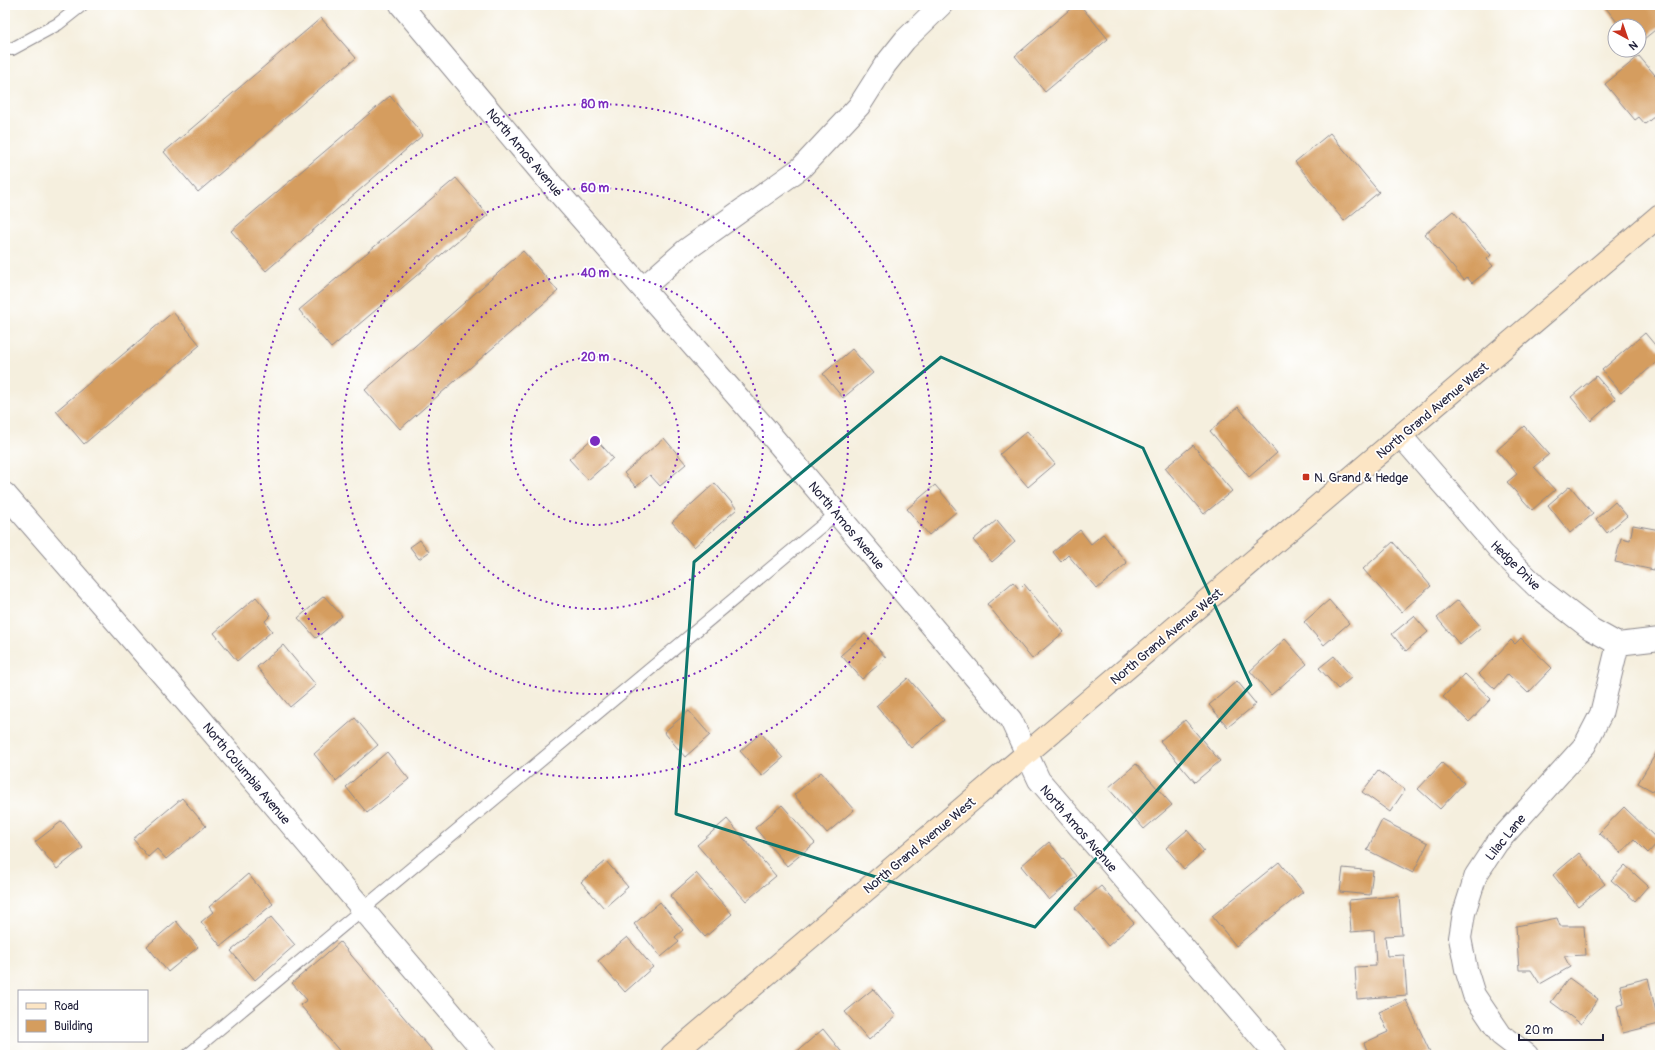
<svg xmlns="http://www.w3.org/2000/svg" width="1665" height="1060" font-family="Pangolin,sans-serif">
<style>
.building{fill:#d59d5e}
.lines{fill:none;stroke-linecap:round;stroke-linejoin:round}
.service-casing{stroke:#8c888c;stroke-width:14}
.minor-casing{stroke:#8c888c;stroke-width:24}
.secondary-casing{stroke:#8c888c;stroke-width:24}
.service{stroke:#fff;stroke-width:12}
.minor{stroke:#fff;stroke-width:22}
.secondary{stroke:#fce5c4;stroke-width:22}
.marked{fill:none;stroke:#0f766e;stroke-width:3;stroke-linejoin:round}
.ring{fill:none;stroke:#7b2cbf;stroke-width:2;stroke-dasharray:2 4}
.poi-dot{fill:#c8321e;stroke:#fff;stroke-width:1.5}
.labels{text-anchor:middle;stroke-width:3.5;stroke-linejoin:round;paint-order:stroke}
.street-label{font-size:13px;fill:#22223b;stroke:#fff}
.poi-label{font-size:13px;fill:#22223b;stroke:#fff;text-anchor:start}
.centre{fill:#7b2cbf;stroke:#fff;stroke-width:2}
.ring-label{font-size:12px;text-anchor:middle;font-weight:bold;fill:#7b2cbf;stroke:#fff;stroke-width:3.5;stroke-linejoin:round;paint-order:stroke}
</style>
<rect width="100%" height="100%" fill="#fff"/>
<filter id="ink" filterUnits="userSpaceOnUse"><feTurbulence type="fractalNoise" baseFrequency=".025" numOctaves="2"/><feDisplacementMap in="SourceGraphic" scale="8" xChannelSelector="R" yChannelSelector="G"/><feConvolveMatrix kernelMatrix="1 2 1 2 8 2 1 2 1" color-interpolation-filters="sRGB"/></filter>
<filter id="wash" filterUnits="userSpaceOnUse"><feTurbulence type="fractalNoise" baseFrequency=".012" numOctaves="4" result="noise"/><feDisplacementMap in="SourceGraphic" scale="16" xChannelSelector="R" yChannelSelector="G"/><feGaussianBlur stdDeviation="0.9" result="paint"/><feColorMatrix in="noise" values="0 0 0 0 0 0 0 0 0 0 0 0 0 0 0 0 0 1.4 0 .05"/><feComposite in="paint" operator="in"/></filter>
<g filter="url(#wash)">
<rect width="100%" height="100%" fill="#f5efde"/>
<g id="blocks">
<path class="building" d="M1075,5H1080L1108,39L1045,92L1015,56Z
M1610,5H1660V26L1639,43V26H1620L1606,8Z
M321,18L356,58L198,192L164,152Z
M1639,56L1660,81V112L1645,124L1639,117L1635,120L1605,84Z
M390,96L423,135L266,271L231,231Z
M1330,133L1379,192L1344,221L1295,162Z
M456,178L488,215L331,348L299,310Z
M1453,211L1491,255L1487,259L1493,266L1472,283L1467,277L1464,280L1425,234Z
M523,251L558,291L400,429L365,390Z
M173,312L200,345L84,444L56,411Z
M1645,333L1660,351V359L1621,393L1602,370Z
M852,349L873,373L843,398L823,374Z
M1596,376L1616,399L1591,421L1571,397Z
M1238,407L1277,453L1249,477L1210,431Z
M1524,426L1549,454L1534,467L1555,490L1532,510L1507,482L1517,474L1497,450Z
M1027,431L1055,464L1028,487L1000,454Z
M594,437L613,458L588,480L569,459Z
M664,438L686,464L660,486L650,475L636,487L624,473Z
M1193,445L1232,491L1204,514L1165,468Z
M715,483L737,509L694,547L672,522Z
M935,485L957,511L929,535L907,509Z
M1570,486L1593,514L1570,533L1548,505Z
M1615,502L1627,516L1607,533L1596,519Z
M997,520L1015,542L992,562L973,540Z
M1633,525L1660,530V540L1654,570L1615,562L1621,538L1630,540Z
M1080,530L1091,544L1103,534L1127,563L1097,589L1068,555L1061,562L1053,552Z
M420,540L429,552L419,559L410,547Z
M1393,542L1431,586L1401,612L1363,569Z
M1013,582L1019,589L1024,584L1064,632L1032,659L987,604Z
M324,596L342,616L316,638L298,618Z
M256,597L271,615L265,621L272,631L237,661L214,633Z
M1329,600L1349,623L1324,645L1304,622Z
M1458,600L1481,627L1460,645L1437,618Z
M1414,616L1428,632L1406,651L1392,634Z
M865,634L886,658L862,679L841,655Z
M1521,638L1552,668L1528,693L1508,674L1495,689L1479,674L1511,640L1515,644Z
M1285,639L1307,664L1271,695L1250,671Z
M283,645L316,685L290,707L257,667Z
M1334,656L1352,677L1338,689L1319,668Z
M1465,674L1491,699L1469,722L1443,697Z
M908,678L944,720L911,748L876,706Z
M1237,681L1256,704L1228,727L1209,705Z
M689,711L710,735L685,757L664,732Z
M355,718L378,745L336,781L314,754Z
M1185,720L1220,761L1195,782L1160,741Z
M761,733L783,758L762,776L740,751Z
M1658,750L1660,751V795L1638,783Z
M387,752L409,779L367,813L346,787Z
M1442,763L1464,783L1440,809L1418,789Z
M1136,764L1172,805L1144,829L1108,788Z
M1378,771L1405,790L1390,812L1362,792Z
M821,772L854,810L827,833L794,795Z
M182,798L206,826L166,859L157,849L148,857L133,839Z
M782,805L815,843L787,866L755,828Z
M1624,807L1659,841L1648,853L1634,839L1621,853L1599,833Z
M727,819L776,876L746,901L697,845Z
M1382,820L1428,843L1413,873L1367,850Z
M62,821L83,848L57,869L35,842Z
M1187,830L1204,851L1184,869L1166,848Z
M1049,842L1077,876L1049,900L1021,866Z
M1579,853L1605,884L1578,906L1553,875Z
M606,861L628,887L604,908L581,882Z
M1279,862L1303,892L1236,946L1212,916Z
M1625,865L1648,886L1635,901L1611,880Z
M1343,868L1373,871L1370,895L1340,892Z
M696,873L732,914L705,937L670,896Z
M248,874L273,904L221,946L201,922L213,912L209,907Z
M1101,886L1134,923L1108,946L1075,908Z
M1399,896L1402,935L1385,936L1387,956L1404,955L1407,995L1357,999L1355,967L1376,966L1374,930L1351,932L1349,900Z
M660,902L683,930L675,937L679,942L661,957L634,924Z
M271,917L295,945L255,980L231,951Z
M1557,918L1560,926H1584L1586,955L1564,956L1570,967L1540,984L1531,970H1519L1516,926Z
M176,921L198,947L168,972L147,946Z
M627,937L653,967L625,992L598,961Z
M340,942L436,1055H343L300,1005L307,1000L292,983Z
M1569,978L1598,999L1581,1024L1551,1002Z
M1648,978L1659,1024L1623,1033L1617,1006L1624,1004L1620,985Z
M873,989L896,1016L869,1040L845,1012Z
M1406,1000L1430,1052L1422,1055H1369L1364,1043L1388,1032L1379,1012Z
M823,1029L844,1055H793Z"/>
</g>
</g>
<g filter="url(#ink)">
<use href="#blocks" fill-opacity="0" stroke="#8c888c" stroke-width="1"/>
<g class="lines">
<g class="service-casing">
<path id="service" d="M5,48L12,49L58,24L82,5
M188,1055L837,513"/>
</g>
<g class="minor-casing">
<path id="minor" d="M401,5L551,184L765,428L1011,720L1039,780L1276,1055
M643,288L686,250L801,168L859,106L885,65L905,40L941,5
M1401,436L1503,554L1537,587L1591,629L1618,644L1660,639
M5,494L195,712L487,1055
M1527,1055L1501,1035L1474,995L1466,969L1460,938L1464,913L1476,875L1497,843L1585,745L1601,714L1618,644"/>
</g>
<g class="secondary-casing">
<path id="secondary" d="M672,1055L1660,215"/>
</g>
<use href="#service" class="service"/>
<use href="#minor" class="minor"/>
<use href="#secondary" class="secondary"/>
</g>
</g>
<path class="marked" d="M941,357L1143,448L1251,685L1035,927L676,814L694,562Z"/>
<g class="ring">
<circle cx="595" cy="441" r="84"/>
<circle cx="595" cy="441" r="168"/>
<circle cx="595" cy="441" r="253"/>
<circle cx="595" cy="441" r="337"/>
</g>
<rect class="poi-dot" x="1302" y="473" width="8" height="8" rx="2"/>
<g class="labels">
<g class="street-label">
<text transform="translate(525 152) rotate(50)" y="5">North Amos Avenue</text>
<text transform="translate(1432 410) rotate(-40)" y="5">North Grand Avenue West</text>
<text transform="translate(847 525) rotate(50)" y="5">North Amos Avenue</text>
<text transform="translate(1516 565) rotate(45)" y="5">Hedge Drive</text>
<text transform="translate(1166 636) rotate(-40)" y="5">North Grand Avenue West</text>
<text transform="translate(247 773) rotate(50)" y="5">North Columbia Avenue</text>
<text transform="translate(1079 828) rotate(49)" y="5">North Amos Avenue</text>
<text transform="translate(1505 837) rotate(-51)" y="5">Lilac Lane</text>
<text transform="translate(919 845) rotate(-40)" y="5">North Grand Avenue West</text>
</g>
<g class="poi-label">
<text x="1314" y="482">N. Grand &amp; Hedge</text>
</g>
</g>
<circle cx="595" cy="441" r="6" class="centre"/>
<g class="ring-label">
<text x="595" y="108">80 m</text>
<text x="595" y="192">60 m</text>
<text x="595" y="277">40 m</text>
<text x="595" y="361">20 m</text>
</g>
<rect width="1665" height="1060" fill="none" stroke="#fff" stroke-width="20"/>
<rect x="18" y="990" width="130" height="52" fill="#ffffff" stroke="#a7a7b1"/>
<rect x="26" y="1003" width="20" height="6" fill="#fce5c4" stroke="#a7a7b1"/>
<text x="54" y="1010" font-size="12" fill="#22223b">Road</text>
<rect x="26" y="1020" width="20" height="12" fill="#d59d5e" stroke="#a7a7b1"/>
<text x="54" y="1030" font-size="12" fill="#22223b">Building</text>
<g transform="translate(1627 38) rotate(140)"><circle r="19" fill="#ffffff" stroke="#a7a7b1"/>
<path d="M0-3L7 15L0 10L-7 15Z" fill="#c8321e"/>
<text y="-6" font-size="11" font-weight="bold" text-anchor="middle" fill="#22223b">N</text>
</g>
<path d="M1519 1034v6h84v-6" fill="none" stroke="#22223b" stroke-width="2"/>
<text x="1525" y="1034" font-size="12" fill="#22223b" stroke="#ffffff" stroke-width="3" paint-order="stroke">20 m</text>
</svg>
